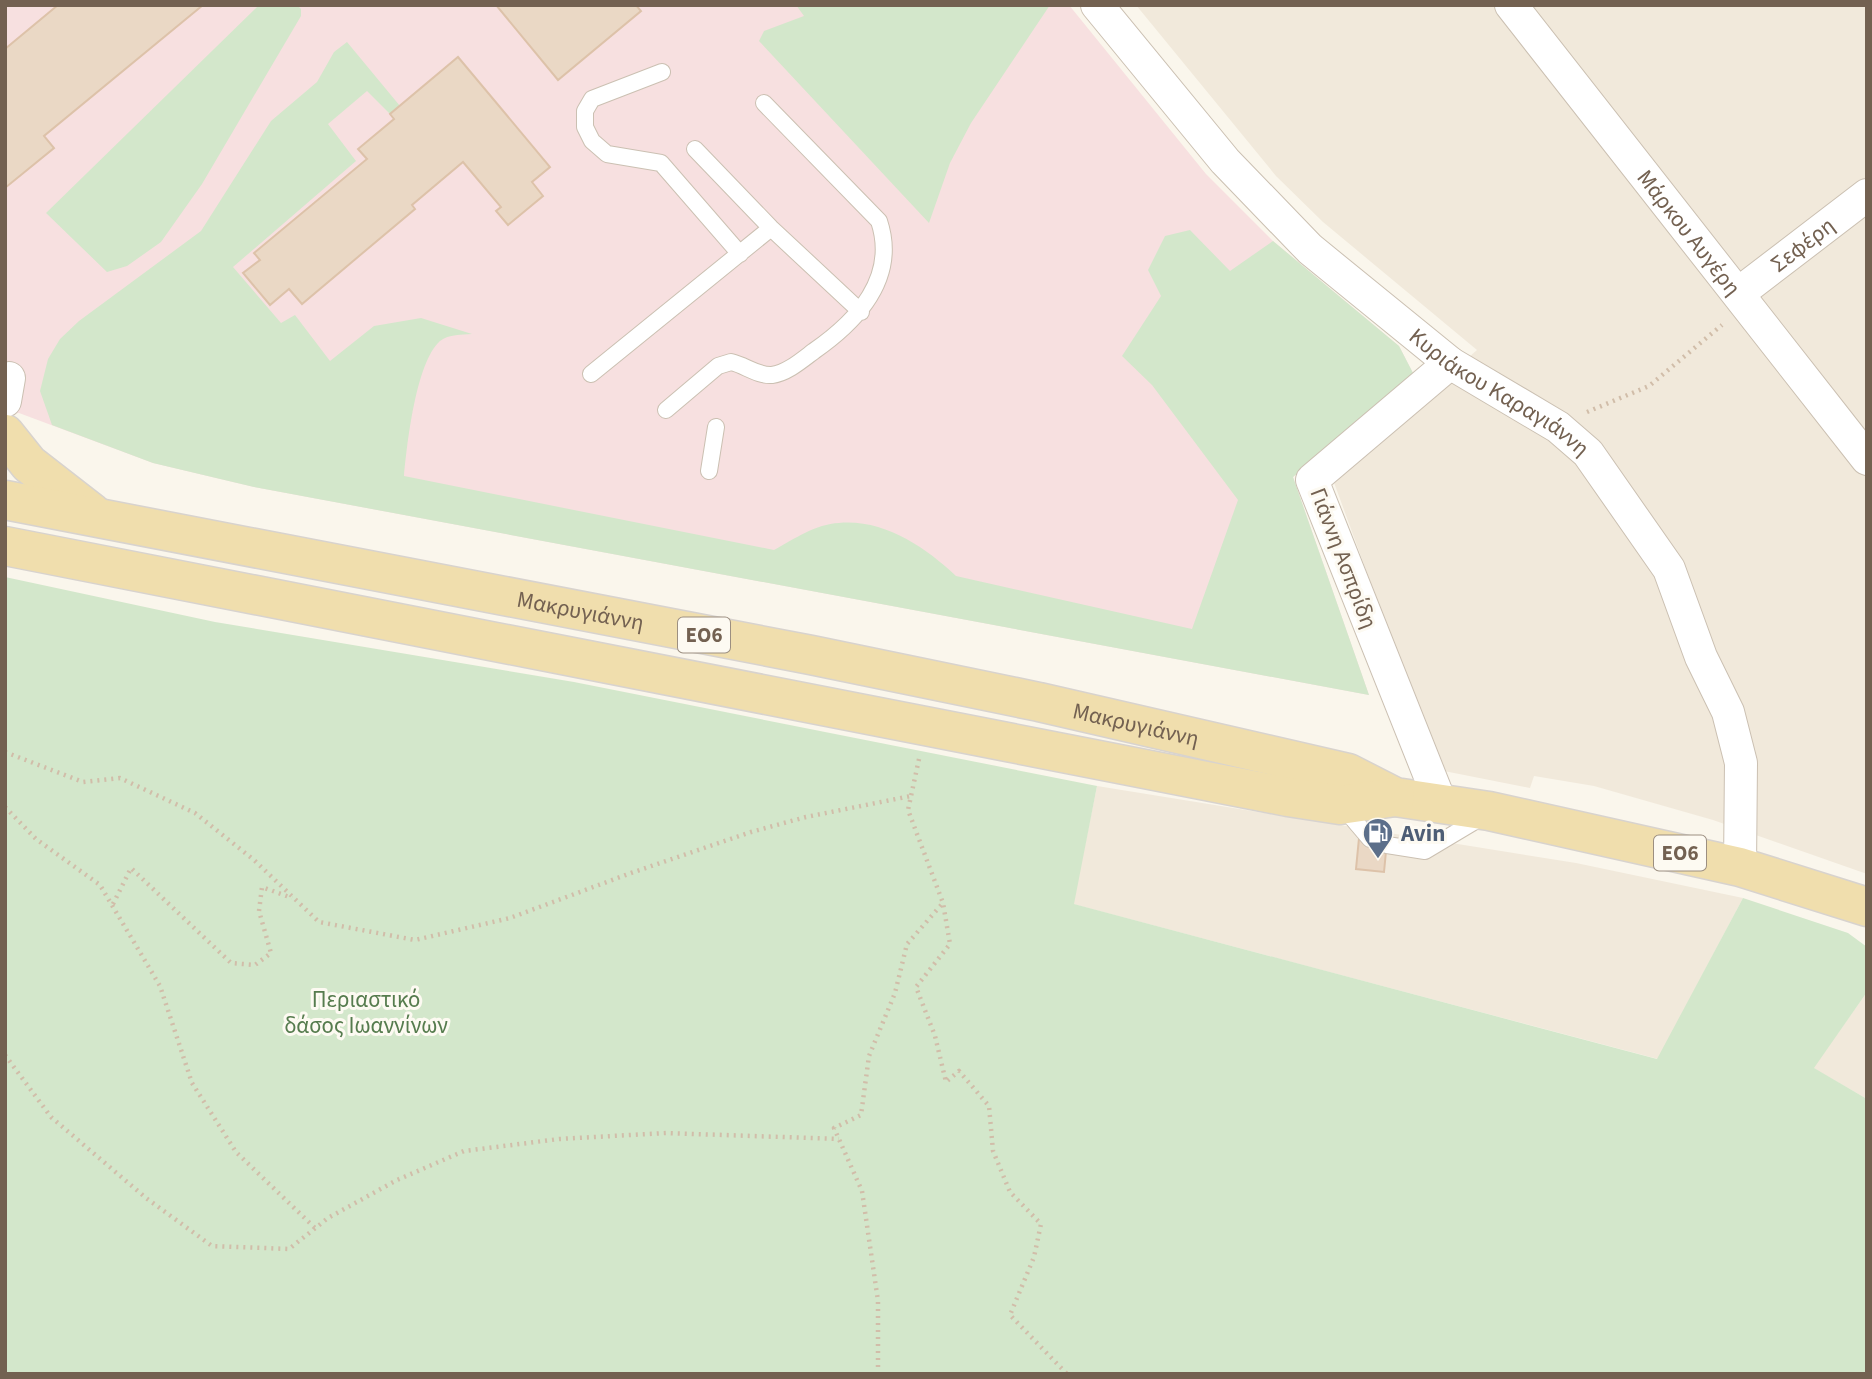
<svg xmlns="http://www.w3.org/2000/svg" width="1872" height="1379" font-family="'Source Sans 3',sans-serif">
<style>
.residential{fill:#f1e9db}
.medical{fill:#f7e0e0}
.green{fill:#d3e7cb}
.building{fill:#ead8c5;stroke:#ddc2a9;stroke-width:2}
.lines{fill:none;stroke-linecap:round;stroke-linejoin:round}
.service-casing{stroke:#cbc0b2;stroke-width:18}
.minor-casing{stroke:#cbc0b2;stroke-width:34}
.primary-casing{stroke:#d8d3ce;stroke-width:41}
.path{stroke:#d1bda9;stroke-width:4.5;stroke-dasharray:2 5;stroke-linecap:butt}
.service{stroke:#fff;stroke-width:16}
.minor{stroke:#fff;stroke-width:32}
.primary{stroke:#f0dead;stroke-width:38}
.labels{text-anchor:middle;stroke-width:6;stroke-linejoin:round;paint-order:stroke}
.shield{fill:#fdfaf2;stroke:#9c8f81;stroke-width:2}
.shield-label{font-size:21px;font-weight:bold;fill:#736151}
.street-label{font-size:23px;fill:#736151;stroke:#fdfaf2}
.service-label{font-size:23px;font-weight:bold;fill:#4e5e75;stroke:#fdfaf2;text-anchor:start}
.park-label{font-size:23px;fill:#567c4e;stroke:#fdfaf2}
</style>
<rect width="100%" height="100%" fill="#faf6ec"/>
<path class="residential" d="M1136,5H1867V874L1713,820L1594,786L1534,776L1530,788L1439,770L1332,477L1477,350L1323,222L1276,176Z
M1097,786L1576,863L1743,898L1658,1059L1073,904Z
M1867,992V1099L1813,1068Z"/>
<path class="medical" d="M5,5H1069L1206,174L1273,241L1399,346L1413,373L1293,477L1369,695L254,487L153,463L19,413L5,415Z"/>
<path class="green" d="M259,5H297L301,9V16L202,184L161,242L127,266L107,272L46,213Z
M796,5H1050L971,123L950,163L929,223L759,41L764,31L804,16Z
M347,42L400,106L390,114L367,91L328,124L356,161L233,267L281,323L295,315L330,361L374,326L421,318L472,334C462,335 449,334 440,341C416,362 407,444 404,476L774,550C794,539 816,524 839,523C884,519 925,547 956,576L1192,629L1238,500L1152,385L1122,356L1161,296L1148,270L1165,236L1190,230L1230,271L1273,241L1399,346L1413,373L1293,477L1369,695L254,487L153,463L52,425L40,391L48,359L60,339L79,321L201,231L271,121L317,82L334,52Z
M5,577L215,622L574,682L1097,786L1074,904L1657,1059L1743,898L1848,933L1867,947V992L1814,1068L1867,1099V1374H5Z"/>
<path class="building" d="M58,5H203L44,136L54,148L5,188V49Z
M496,5H636L641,11L558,80Z
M458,57L550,167L532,182L543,196L508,225L496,211L501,207L463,162L412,205L415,209L302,304L289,289L270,305L243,273L260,260L254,253L367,159L358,149L394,119L390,114Z
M1359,838L1387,841L1384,872L1356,869Z"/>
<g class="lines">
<g class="service-casing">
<path id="service" d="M662,72L592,99L585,111V127L592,141L607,154L661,163L740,254
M695,149L771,228L861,312
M591,374L771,228
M666,410L718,366L731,362C745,365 757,376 772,375C787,373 802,360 814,351C857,321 898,278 879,221L764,103
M709,471L716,427
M1342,806L1370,839
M1387,845L1425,851L1482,817"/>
</g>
<g class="minor-casing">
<g id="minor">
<path id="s1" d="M1097,5L1225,161L1310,249L1450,363L1558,427L1588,453L1669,569L1701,657L1728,712L1741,763L1740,867"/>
<path id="s2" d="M1511,5L1867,459"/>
<path id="s3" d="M1739,293L1867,195"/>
<path d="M5,401L9,378"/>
<path d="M1441,804L1312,480L1450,363"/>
</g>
</g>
<g class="primary-casing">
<g id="primary">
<path d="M5,434L29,464L92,513"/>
<path id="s4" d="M5,500L811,655L1039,702L1348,773L1395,797L1489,811L1740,867L1867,907"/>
<path d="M5,546L1288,797L1340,805L1395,797"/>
</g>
</g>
<path class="path" d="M1587,412L1649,386L1722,325
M5,752L83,782L120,778L195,813L254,860L319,922L415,940L510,918L631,873L751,832L806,817L911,796
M919,759L908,810L943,903L950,944L916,987L935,1036L946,1082L959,1071L989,1106L993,1151L1010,1192L1041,1224L1034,1257L1010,1315L1067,1374
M5,807L36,839L100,885L160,986L192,1083L236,1152L315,1228
M113,904L131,868L231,963L255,965L271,953L259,911L262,887L292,898
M5,1055L51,1117L146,1198L212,1246L289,1249L328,1218L397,1180L464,1151L559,1139L666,1133L839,1139
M878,1374V1301L862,1191L834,1128L861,1115L869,1056L895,993L907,944L943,903"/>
<use href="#service" class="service"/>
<use href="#minor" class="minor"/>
<use href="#primary" class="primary"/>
</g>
<defs>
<g id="fuel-pin" transform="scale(1.575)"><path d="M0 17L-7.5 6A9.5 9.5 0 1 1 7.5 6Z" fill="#5c6f8a" stroke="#fdfaf2"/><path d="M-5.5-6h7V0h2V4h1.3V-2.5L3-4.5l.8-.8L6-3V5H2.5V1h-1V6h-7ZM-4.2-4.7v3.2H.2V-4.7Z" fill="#fff"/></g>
</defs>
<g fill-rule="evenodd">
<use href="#fuel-pin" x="1378" y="833"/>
</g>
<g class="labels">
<g class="shield">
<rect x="678" y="617.5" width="52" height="35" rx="5"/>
<rect x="1654" y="835.5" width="52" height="35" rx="5"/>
</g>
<g class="shield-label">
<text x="704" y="642">ΕΟ6</text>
<text x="1680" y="860">ΕΟ6</text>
</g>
<g class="street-label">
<text dy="8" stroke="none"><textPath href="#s2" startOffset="289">Μάρκου Αυγέρη</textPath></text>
<text dy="8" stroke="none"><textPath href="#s3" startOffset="80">Σεφέρη</textPath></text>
<text dy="8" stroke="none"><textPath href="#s1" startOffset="562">Κυριάκου Καραγιάννη</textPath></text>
<text transform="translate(1344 558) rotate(69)" y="8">Γιάννη Ασπρίδη</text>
<text dy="8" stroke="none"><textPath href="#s4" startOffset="586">Μακρυγιάννη</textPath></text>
<text dy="8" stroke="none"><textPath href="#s4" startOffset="1153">Μακρυγιάννη</textPath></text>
</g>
<g class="service-label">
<text x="1401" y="841">Avin</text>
</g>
<g class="park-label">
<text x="366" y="1007">Περιαστικό<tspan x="366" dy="26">δάσος Ιωαννίνων</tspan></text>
</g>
</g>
<rect width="1872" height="1379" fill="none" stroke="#736151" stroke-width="14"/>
</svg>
